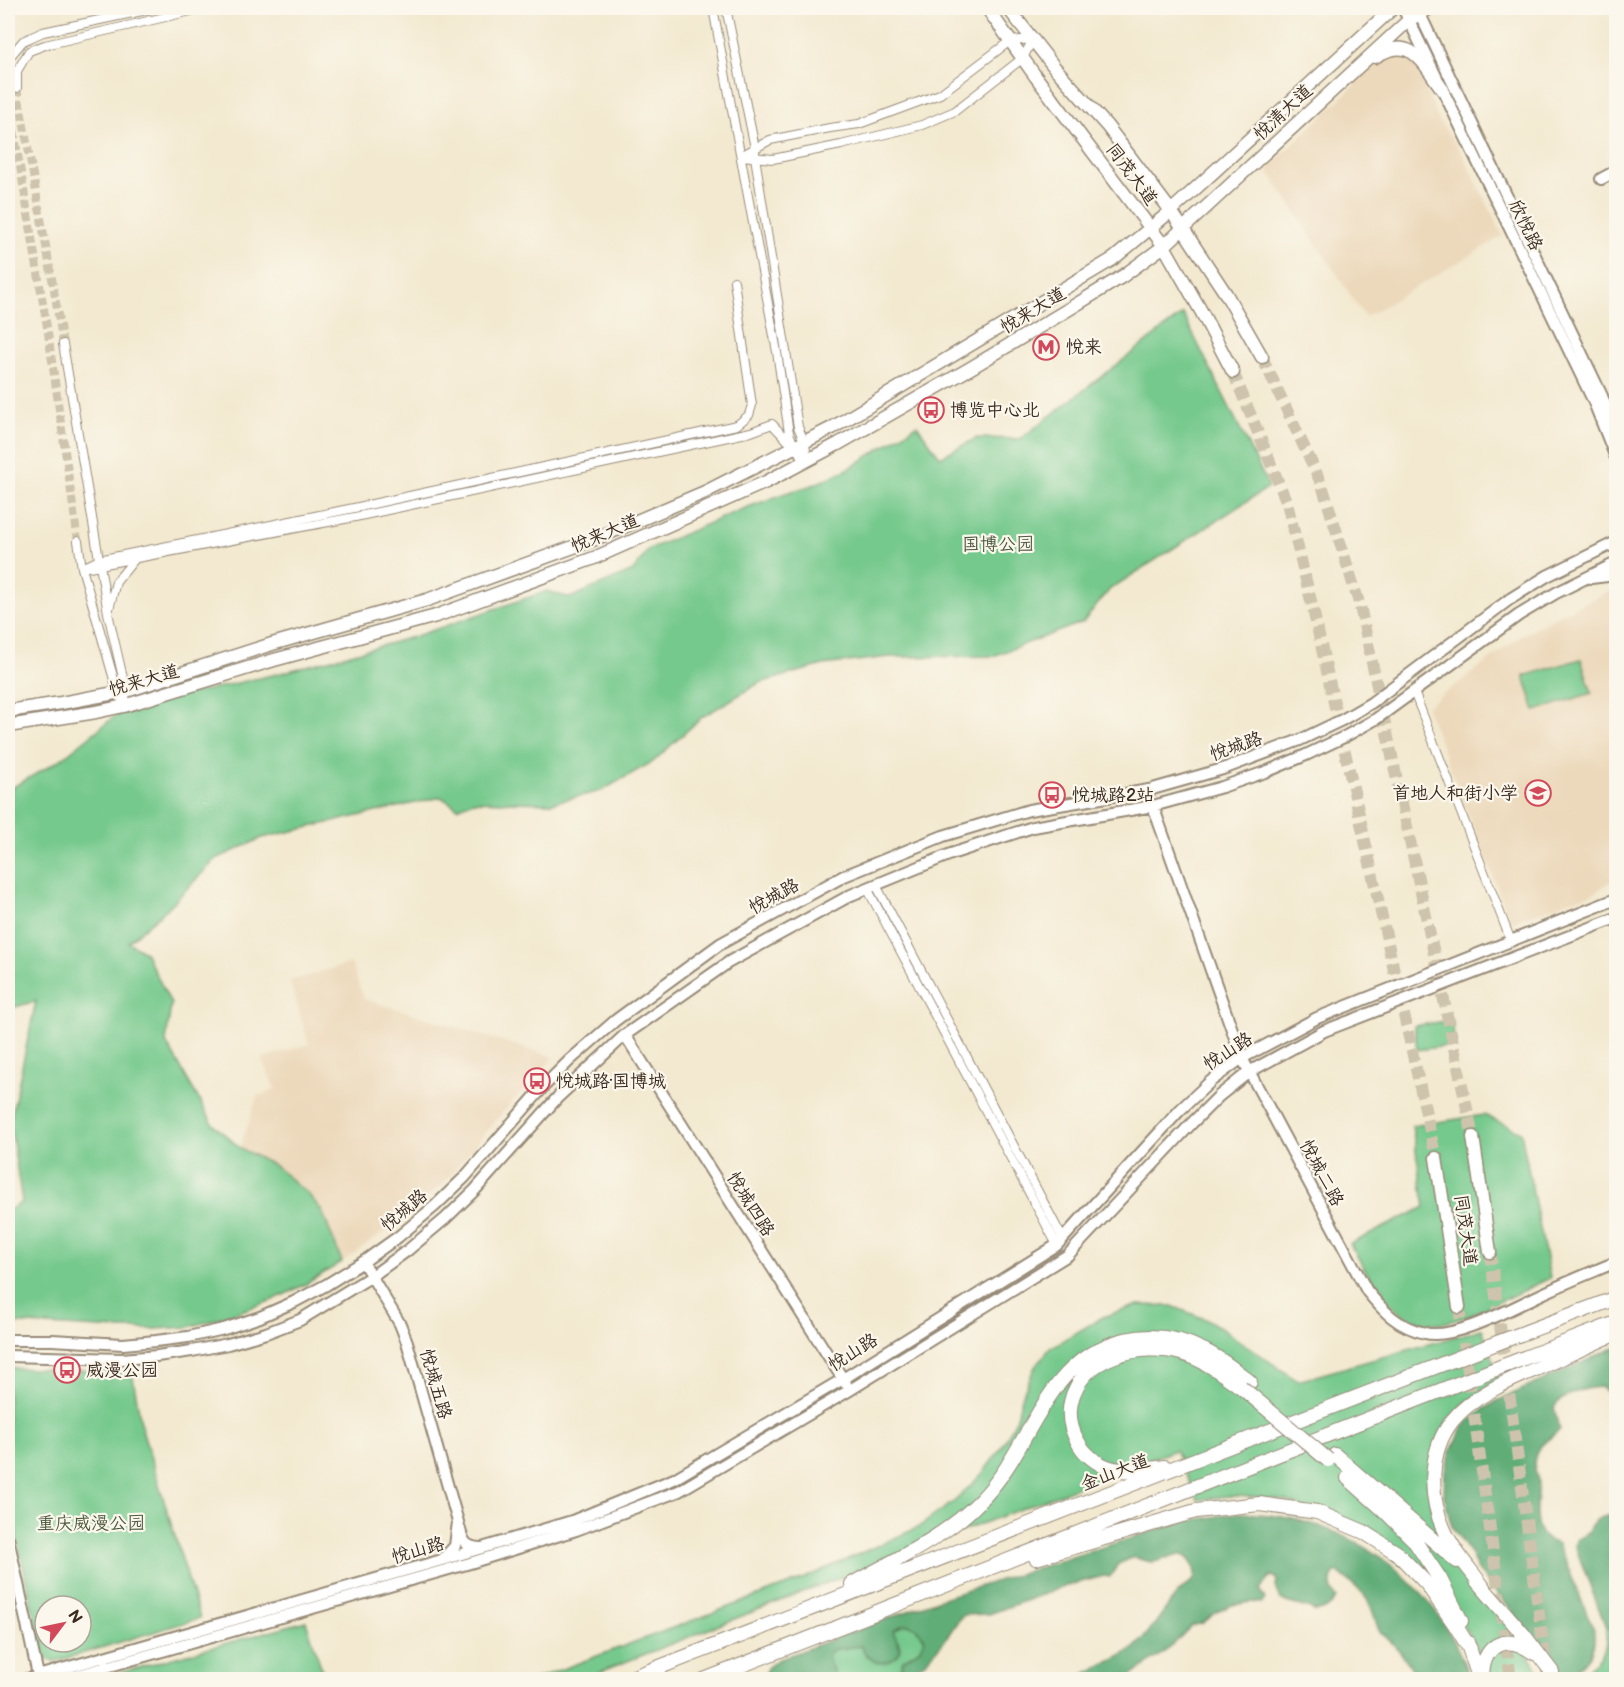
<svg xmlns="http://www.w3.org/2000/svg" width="1624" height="1687" font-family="'Balsamiq Sans','LXGW WenKai TC',sans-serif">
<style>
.built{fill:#ecd8ba}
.green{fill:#76c98d;stroke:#587a56;stroke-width:1.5;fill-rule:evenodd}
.forest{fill:#60ad78;stroke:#4e6c4b;stroke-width:1.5}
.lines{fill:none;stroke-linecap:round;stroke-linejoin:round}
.street-tunnel{stroke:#cec3ac;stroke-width:8;stroke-dasharray:8 4;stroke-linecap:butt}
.primary-tunnel{stroke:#cec3ac;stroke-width:12;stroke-dasharray:12 6;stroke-linecap:butt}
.street-casing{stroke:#978a77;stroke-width:10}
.secondary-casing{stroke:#978a77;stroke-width:14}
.primary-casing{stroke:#978a77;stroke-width:15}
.highway-casing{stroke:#978a77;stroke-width:16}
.street{stroke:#fff;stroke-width:8}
.secondary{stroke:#fff;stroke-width:10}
.primary{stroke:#fff;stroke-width:12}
.highway{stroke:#fff;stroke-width:14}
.highway-bridge-casing{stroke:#978a77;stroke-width:16;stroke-linecap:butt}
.highway-bridge{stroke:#fff;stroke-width:14}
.labels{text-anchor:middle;stroke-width:4.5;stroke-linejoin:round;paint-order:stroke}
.street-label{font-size:18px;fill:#3b2a1e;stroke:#fbf7ec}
.poi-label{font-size:18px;fill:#3b2a1e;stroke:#fbf7ec;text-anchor:start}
.park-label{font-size:18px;fill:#4d5a3f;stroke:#fbf7ec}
</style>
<rect width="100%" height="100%" fill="#fbf7ec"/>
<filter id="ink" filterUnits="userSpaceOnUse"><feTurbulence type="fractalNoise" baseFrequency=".0167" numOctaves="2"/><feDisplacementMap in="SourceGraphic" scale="12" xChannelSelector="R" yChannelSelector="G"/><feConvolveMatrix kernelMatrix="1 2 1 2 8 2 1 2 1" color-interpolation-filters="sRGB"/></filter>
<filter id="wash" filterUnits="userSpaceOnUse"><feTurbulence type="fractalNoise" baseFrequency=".008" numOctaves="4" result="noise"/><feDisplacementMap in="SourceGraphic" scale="24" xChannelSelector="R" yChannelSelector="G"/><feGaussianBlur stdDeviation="1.35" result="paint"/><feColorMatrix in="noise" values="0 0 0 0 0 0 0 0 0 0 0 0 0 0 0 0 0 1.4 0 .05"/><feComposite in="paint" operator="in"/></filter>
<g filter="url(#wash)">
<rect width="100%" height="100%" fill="#f3e9d0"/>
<path class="built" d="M1395,56L1404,58L1417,67L1438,119L1462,153L1503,236L1365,317L1267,169L1379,62Z
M1616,588V879L1593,893L1511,922L1426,707L1520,637L1559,615Z
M351,963L364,999L554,1057L496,1120L444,1183L391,1227L342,1262L322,1211L308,1194L275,1166L240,1148L257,1097L275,1089L262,1059L309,1044L290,981Z"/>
<path class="green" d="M1183,314L1269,487L1110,589L1083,622L993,656L889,657L823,665L759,683L702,717L654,761L601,791L551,803L473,801L458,808L441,797L262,838L216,859L169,907L128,942L145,952L171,1004L166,1042L213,1124L240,1148L275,1166L308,1194L322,1211L342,1262L306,1284L273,1300L227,1316L189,1327L155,1329H119L8,1323V1211L22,1202L10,1123L36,1001L8,1009V790L60,760L124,709L281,673L413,637L547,591L570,598L633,571L649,549L735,512L786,493L813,485L850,468L917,425L940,457L977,438L1020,439Z
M1581,659L1592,693L1535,711L1524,676Z
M1452,1020L1455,1045L1417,1050L1414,1026Z
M1484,1115L1521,1132L1550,1278C1533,1286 1516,1294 1499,1302C1464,1319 1425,1338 1392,1306C1374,1290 1363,1265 1350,1244L1425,1207L1412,1126Z
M1138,1305L1172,1306L1210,1321L1298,1381L1482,1329L1500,1378L1461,1406L1427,1484L1437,1531L1545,1679H1487L1474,1642L1433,1583L1403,1554L1288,1501L1255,1497L1228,1496L1198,1500L1175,1450L803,1592L582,1679L533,1680L798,1581L917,1528L956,1500L982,1474L1000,1450L1014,1424L1024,1391L1035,1367L1050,1348L1103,1317Z
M8,1368L132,1372L142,1429L200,1618L54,1662L43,1658L8,1497ZM45,1606H81V1642H45Z
M306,1621L325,1679H97Z
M904,1625C916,1625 919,1631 925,1639L919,1650L903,1660L901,1668L863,1679H833L835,1677L828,1659L829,1653L835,1649L861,1646L867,1657L899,1643L893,1631Z
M1606,1625L1614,1631L1616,1629V1679L1579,1680C1596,1655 1609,1662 1606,1625Z"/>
<path class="forest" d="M1616,1347V1398L1612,1397L1602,1387C1585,1388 1565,1393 1554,1407L1559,1429C1553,1438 1541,1442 1537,1452C1530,1467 1538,1471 1538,1484C1537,1501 1531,1524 1545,1538C1548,1541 1554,1542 1558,1544L1593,1628C1598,1652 1587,1658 1572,1674H1566L1560,1670L1478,1570L1470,1553L1452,1527L1444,1496L1445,1470L1452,1449L1465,1424L1480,1412L1497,1401Z
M1238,1513C1346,1514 1435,1576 1470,1679H1416C1412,1665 1400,1651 1390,1641C1387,1637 1382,1635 1380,1631C1375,1623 1374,1613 1370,1605C1363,1589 1349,1583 1337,1572L1333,1575C1329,1584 1331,1590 1336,1598C1332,1606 1323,1611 1314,1611C1297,1601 1271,1608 1277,1580L1274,1576L1270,1577L1260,1589L1265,1599L1262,1603L1252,1602L1232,1605L1217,1612L1203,1623L1191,1626L1171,1647L1127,1679H1078C1095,1665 1118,1661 1135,1647C1158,1627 1168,1596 1194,1580C1196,1573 1195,1568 1191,1562C1180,1546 1167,1561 1153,1562C1147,1562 1140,1559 1134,1557L1118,1564L1110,1577L1104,1576L1066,1586L989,1614L964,1615L959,1619L945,1640L926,1661L910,1672L904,1671L901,1668L903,1660L919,1650L925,1639C916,1626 908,1619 893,1631C895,1637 900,1643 900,1649C899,1655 895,1657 891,1660C877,1668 867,1658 861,1646L835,1649L829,1653C827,1662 833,1668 835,1677L833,1679H814L812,1676L807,1672L776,1679L765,1678L767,1668L777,1660L940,1599L1172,1525L1193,1520Z
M1616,1514V1629L1614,1631L1605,1625L1575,1546L1576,1540L1588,1533C1592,1517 1603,1517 1616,1514Z"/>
</g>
<g filter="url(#ink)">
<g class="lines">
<path class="street-tunnel" d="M17,88L53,284L63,344
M8,95L48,333L78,541"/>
<path class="primary-tunnel" d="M1262,357L1322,485L1360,606L1473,1137
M1233,372L1287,503L1313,609L1436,1158
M1490,1252L1548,1680
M1459,1307L1511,1680"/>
<g class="street-casing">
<path id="street" d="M713,8L777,352L789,433L795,448L807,461L805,443L798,427L755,157V148L726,8
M1033,39L1023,58L955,111L922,125L841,145L773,159L741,156L770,140L830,128L859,124L940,94L1010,41Z
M8,63V59L23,41L43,32L156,8
M17,88V71L29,51L45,45L204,8
M63,344L108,613L126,691L124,706
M78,541L82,568L119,697
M89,567L355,517L751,432L772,424L792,445
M82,568L99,560L354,508L737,425L749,415L752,405L734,281
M109,609L116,582L134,560
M1414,692L1511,941
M876,885L1063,1239
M867,888L1057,1245"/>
</g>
<g class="secondary-casing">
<path id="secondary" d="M1403,8L1593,400L1616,458
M1417,8L1602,396L1616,431
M1601,179L1616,171
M1591,578L1616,575
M1153,806L1242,1058L1367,1291C1384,1312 1398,1327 1425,1333C1457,1341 1522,1302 1553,1289C1574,1279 1595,1271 1616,1262
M625,1035L846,1384
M363,1262L400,1324L407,1342L458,1522
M8,1340H52L123,1344L156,1341L188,1337L224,1329L260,1317L294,1302L326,1285L363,1262L398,1237L435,1206L464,1178L545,1085L570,1060L616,1020L720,944L844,876L943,836L1029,810L1149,790L1223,769L1300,740L1342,720L1371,703L1510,599L1547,576L1616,542
M8,1356L122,1359L157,1356L192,1351L228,1344L266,1333L300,1320L372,1276L408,1250L445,1219L475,1190L558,1097L625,1035L729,962L851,895L951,854L1033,827L1153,806L1222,787L1268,771L1306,755L1346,736L1376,719L1519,615L1556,593L1616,563
M8,1538L38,1675
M443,1559L455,1546L458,1522C462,1537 462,1547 480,1548
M24,1680L442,1560L572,1521L674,1479L843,1379L1057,1245L1180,1110L1211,1081L1242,1058L1317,1018L1616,899
M61,1680L470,1563L576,1530L679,1491L850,1390L1068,1255L1192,1123L1219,1096L1249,1072L1324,1031L1616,918"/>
</g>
<g class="primary-casing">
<path id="primary" d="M987,8L1036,77L1164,246L1201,311L1233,372
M1008,8L1055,68L1107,126L1171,211L1226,294L1262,357
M1375,57C1412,33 1423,64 1443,90
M8,711L61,703L126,691L272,644L427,600L590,541L705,492L832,428L1113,259L1171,211L1393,8
M8,726L96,712L124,706L274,660L436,616L594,558L766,482L838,444L969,369L1069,309L1123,276L1164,246L1409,20L1430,8
M1473,1137L1490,1252
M1436,1158L1459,1307"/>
</g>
<g class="highway-casing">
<path id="highway" d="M1335,1455L1457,1561
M1165,1467C1147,1469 1127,1473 1110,1468C1097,1464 1084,1454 1078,1442C1071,1430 1068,1416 1071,1402C1081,1356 1140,1342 1181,1353C1203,1359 1222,1373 1241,1387
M1348,1478L1384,1510L1414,1540L1440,1579L1461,1621
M1036,1558L1196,1511L1259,1504L1317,1512L1364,1532L1397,1553L1427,1584L1454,1623L1470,1649
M1477,1581L1523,1634L1552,1672
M852,1584C896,1559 946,1537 981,1500C1016,1464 1029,1420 1059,1383C1096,1337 1153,1324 1205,1351C1222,1359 1236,1371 1250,1382
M1483,1587C1470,1569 1453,1551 1444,1530C1429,1497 1428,1452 1452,1421C1472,1395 1515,1378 1545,1365C1569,1354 1593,1344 1616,1333
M1467,1642L1480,1680
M1482,1679C1482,1644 1506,1632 1534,1653
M626,1680L1489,1346L1616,1298
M704,1680L1498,1368L1616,1323"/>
</g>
<use href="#street" class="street"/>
<use href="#secondary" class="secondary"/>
<use href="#primary" class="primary"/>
<use href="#highway" class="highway"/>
<g class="highway-bridge-casing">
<path id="highway-bridge" d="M1241,1387L1328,1460"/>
</g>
<use href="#highway-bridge" class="highway-bridge"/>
</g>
</g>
<defs>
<g id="metro-ring" transform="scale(1.35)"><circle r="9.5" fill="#fbf7ec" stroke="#d1495b" stroke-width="1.5"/><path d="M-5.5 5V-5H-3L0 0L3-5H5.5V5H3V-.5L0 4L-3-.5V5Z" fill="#d1495b"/></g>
<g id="bus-ring" transform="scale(1.35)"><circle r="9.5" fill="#fbf7ec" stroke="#d1495b" stroke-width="1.5"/><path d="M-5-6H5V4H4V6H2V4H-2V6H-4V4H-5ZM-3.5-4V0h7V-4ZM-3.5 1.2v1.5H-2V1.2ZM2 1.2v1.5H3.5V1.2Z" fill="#d1495b"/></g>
<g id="school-ring" transform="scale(1.35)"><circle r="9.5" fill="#fbf7ec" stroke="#d1495b" stroke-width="1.5"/><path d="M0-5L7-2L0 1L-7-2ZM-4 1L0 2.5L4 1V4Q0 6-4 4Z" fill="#d1495b"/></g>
</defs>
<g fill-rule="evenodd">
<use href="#metro-ring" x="1046" y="347"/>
<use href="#bus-ring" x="931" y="410"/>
<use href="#school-ring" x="1538" y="793"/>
<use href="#bus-ring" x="1052" y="795"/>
<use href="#bus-ring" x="537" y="1081"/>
<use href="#bus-ring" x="67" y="1370"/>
</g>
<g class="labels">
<g class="street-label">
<text transform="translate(1283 112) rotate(-43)" y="6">悦清大道</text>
<text transform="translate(1132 174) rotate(53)" y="6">同茂大道</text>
<text transform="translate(1526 225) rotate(64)" y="6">欣悦路</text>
<text transform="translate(1033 310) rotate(-31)" y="6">悦来大道</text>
<text transform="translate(605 533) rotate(-23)" y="6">悦来大道</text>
<text transform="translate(144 680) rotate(-16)" y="6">悦来大道</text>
<text transform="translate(1236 746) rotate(-19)" y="6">悦城路</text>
<text transform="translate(774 896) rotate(-29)" y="6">悦城路</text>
<text transform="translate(1228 1051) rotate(-33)" y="6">悦山路</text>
<text transform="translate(1322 1173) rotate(62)" y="6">悦城二路</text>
<text transform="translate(751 1204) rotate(58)" y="6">悦城四路</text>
<text transform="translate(404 1210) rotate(-40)" y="6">悦城路</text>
<text transform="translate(1466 1230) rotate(82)" y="6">同茂大道</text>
<text transform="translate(853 1352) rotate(-32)" y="6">悦山路</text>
<text transform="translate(436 1384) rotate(74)" y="6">悦城五路</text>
<text transform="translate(1115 1472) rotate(-21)" y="6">金山大道</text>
<text transform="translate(418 1550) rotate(-16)" y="6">悦山路</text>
</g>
<g class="poi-label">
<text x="1066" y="353">悦来</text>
<text x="950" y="416">博览中心北</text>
<text x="1518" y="799" text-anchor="end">首地人和街小学</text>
<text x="1072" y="801">悦城路2站</text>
<text x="556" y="1087">悦城路·国博城</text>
<text x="86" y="1376">威漫公园</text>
</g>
<g class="park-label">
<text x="998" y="550">国博公园</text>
<text x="91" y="1529">重庆威漫公园</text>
</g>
</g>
<rect width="1624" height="1687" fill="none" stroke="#fbf7ec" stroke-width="30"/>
<g transform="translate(63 1624) rotate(58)"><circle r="28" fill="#fbf7ec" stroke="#aea59a" stroke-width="1.5"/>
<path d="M0-4.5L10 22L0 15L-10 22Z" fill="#d1495b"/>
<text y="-9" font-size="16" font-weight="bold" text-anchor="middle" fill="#3b2a1e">N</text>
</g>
</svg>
